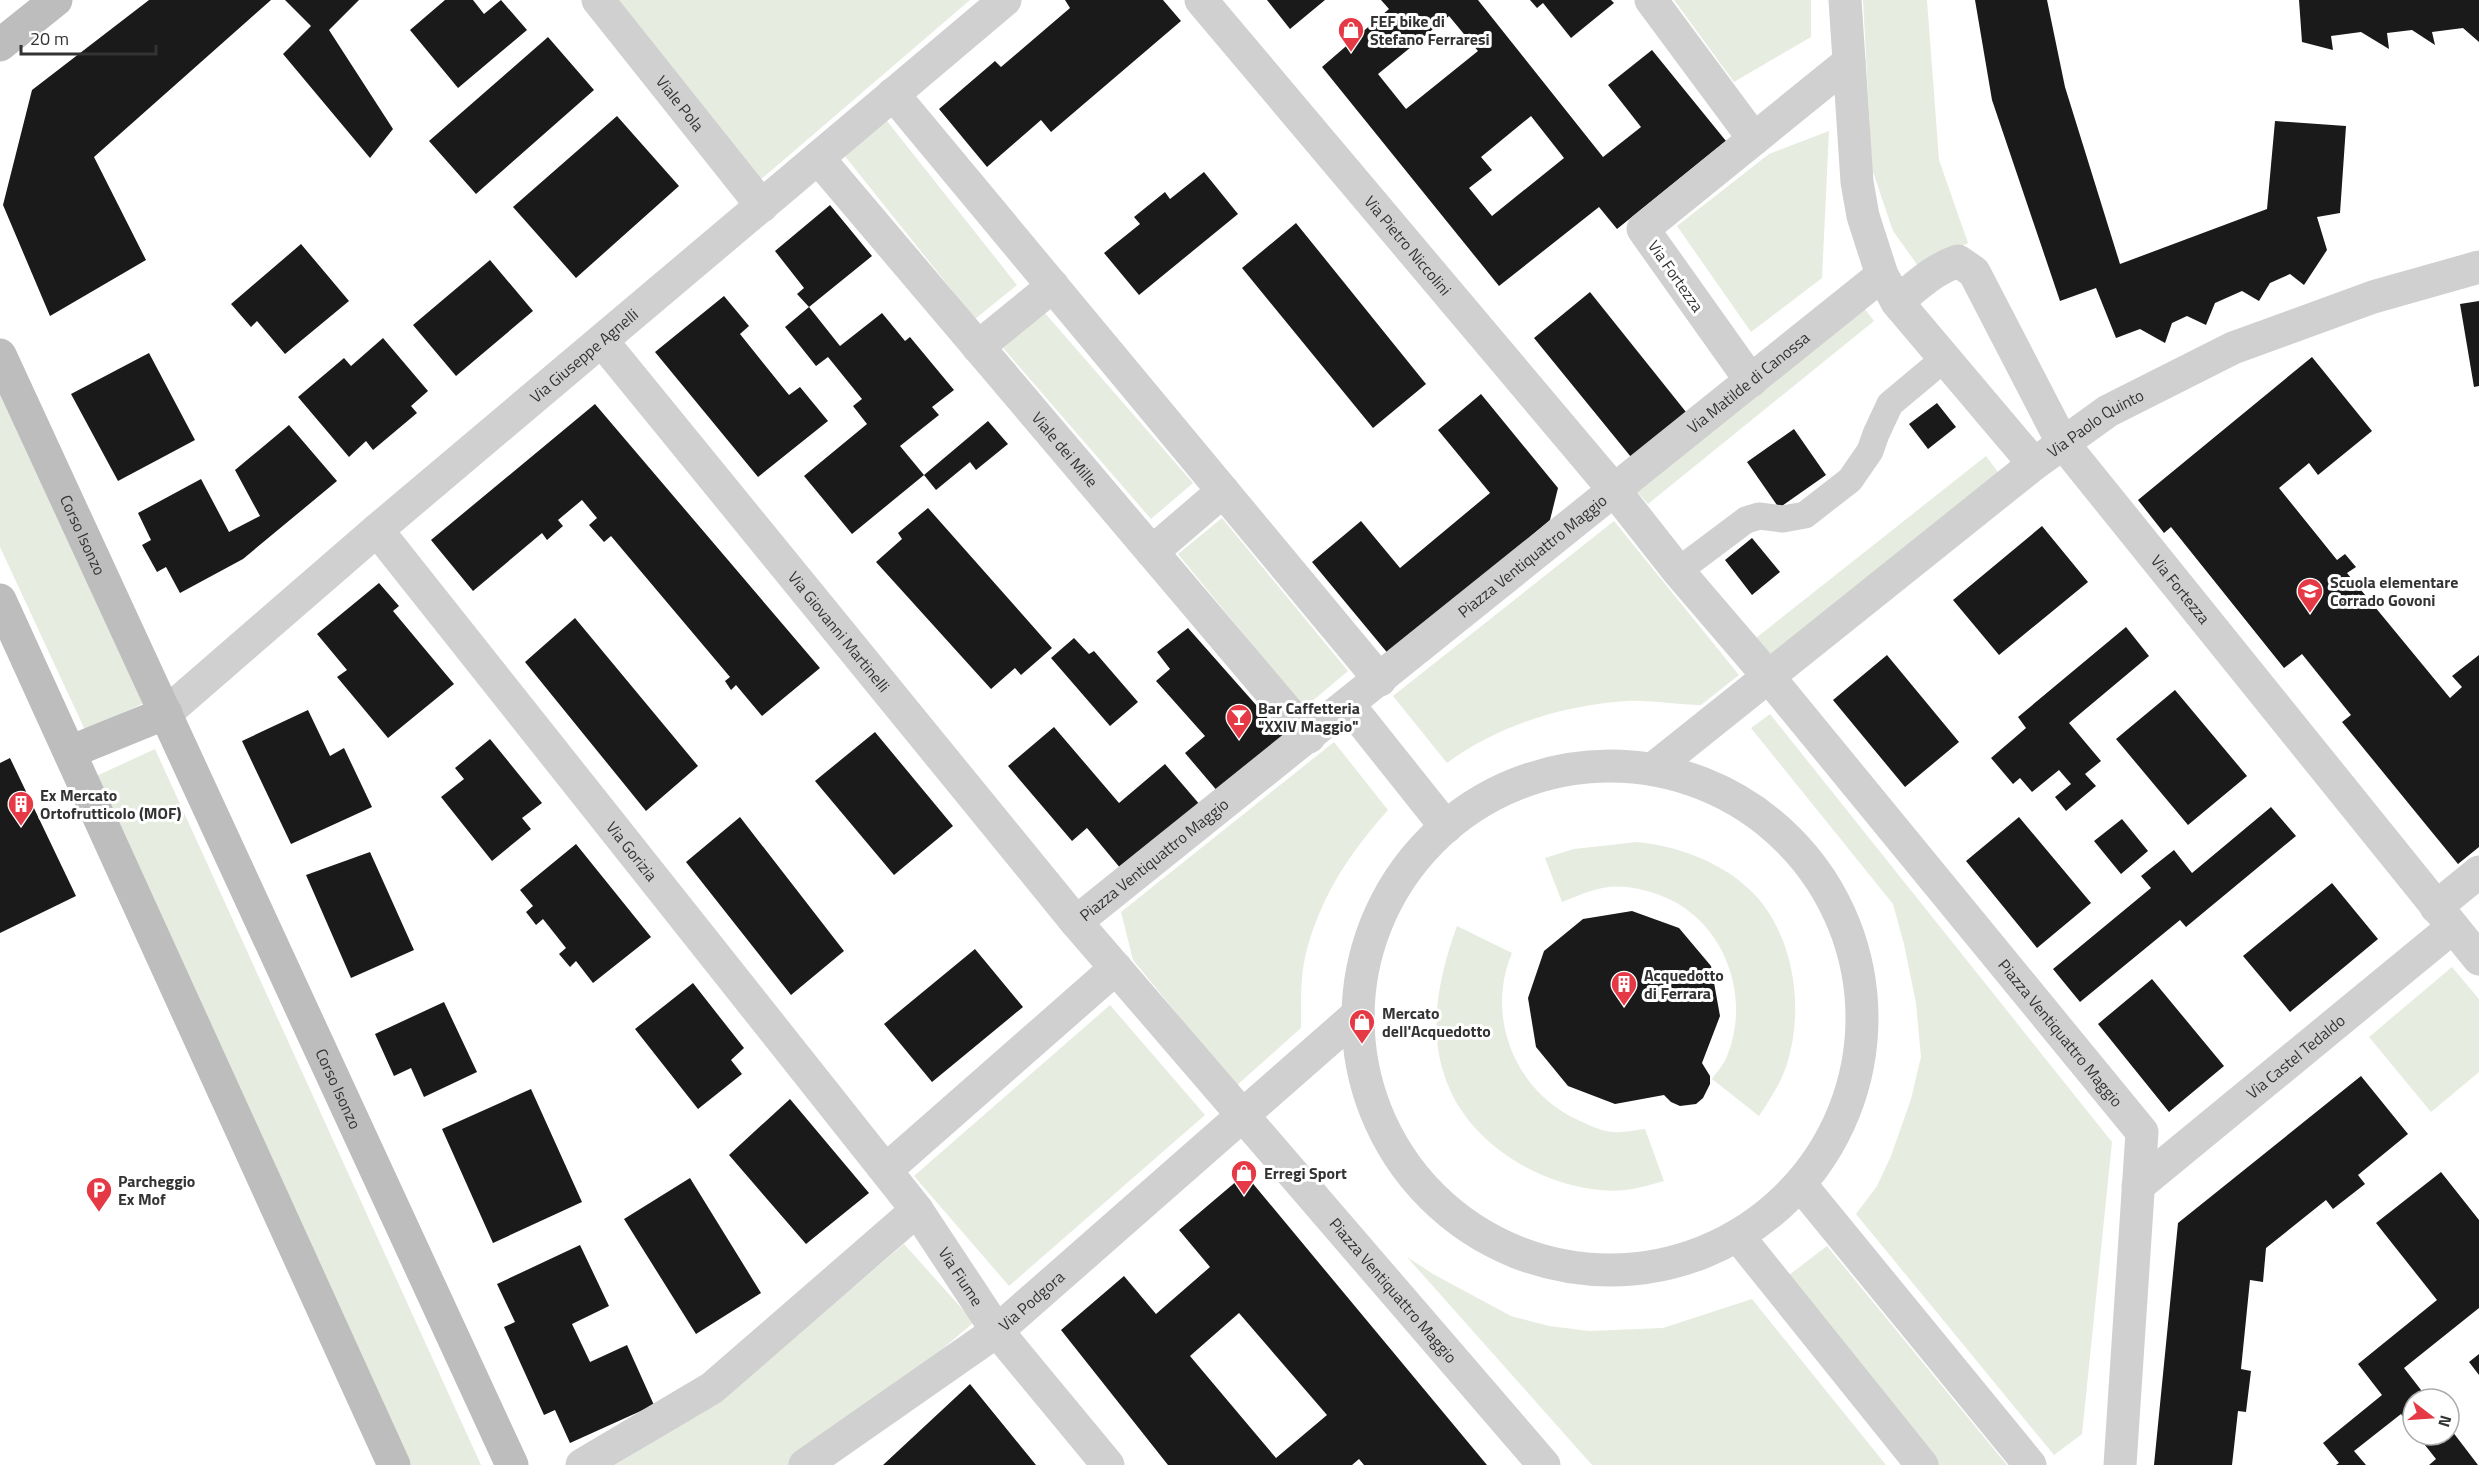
<svg xmlns="http://www.w3.org/2000/svg" width="2479" height="1465" font-family="'Titillium Web',sans-serif">
<style>
.green{fill:#e6ecdf}
.building{fill:#1a1a1a;fill-rule:evenodd}
.lines{fill:none;stroke-linecap:round;stroke-linejoin:round}
.lane{stroke:#d0d0d0;stroke-width:27}
.street{stroke:#d0d0d0;stroke-width:33}
.secondary{stroke:#bdbdbd;stroke-width:33}
.labels{text-anchor:middle;stroke-width:6;stroke-linejoin:round;paint-order:stroke}
.poi-label{font-size:16px;font-weight:bold;fill:#333;stroke:#fff;text-anchor:start}
.street-label{font-size:16px;fill:#333;stroke:#fff}
</style>
<rect width="100%" height="100%" fill="#fff"/>
<path class="green" d="M603,0H970L752,187Z
M1674,0H1811V37L1734,82Z
M1863,0H1927L1939,160L1968,243L1921,270L1893,231L1872,169Z
M887,121L1017,285L975,319L844,155Z
M1829,131L1822,278L1751,332L1677,226L1769,154Z
M1861,304L1874,321L1648,504L1631,485Z
M1044,312L1193,483L1151,519L1003,348Z
M0,391L144,703L85,730L0,547Z
M1986,456L2000,475L1773,657L1756,638Z
M1222,518L1348,671L1304,708L1178,554Z
M1614,521L1739,675L1701,705C1676,705 1651,700 1627,701C1564,705 1498,725 1447,763L1393,696Z
M1770,714L2112,1142L2082,1434L2054,1455L1856,1214L1877,1186L1891,1156L1911,1099L1921,1057L1916,1003L1904,944L1893,904L1751,728Z
M1334,742L1388,810C1349,854 1323,893 1307,949C1300,974 1301,1002 1301,1028L1236,1086L1133,960L1121,912Z
M155,749L481,1465H411L92,778Z
M1637,842C1677,846 1719,861 1749,889C1794,931 1805,1007 1787,1064C1781,1083 1770,1099 1759,1116L1712,1079C1717,1072 1724,1064 1727,1056C1752,996 1724,920 1662,896C1646,890 1627,885 1609,887C1592,889 1577,896 1562,902L1545,858L1574,849Z
M1457,926L1512,953C1485,1017 1515,1091 1578,1120C1589,1125 1600,1131 1613,1132C1624,1133 1635,1130 1645,1129L1664,1181C1643,1187 1623,1193 1601,1190C1535,1184 1464,1140 1444,1074C1428,1025 1440,973 1457,926Z
M2452,967L2479,999V1072L2431,1112L2369,1037Z
M1110,1005L1205,1115L1009,1286L914,1176Z
M904,1244L974,1322L807,1465H615L721,1400Z
M1827,1246L2007,1465H1935L1785,1278Z
M1407,1257L1433,1274L1511,1316L1549,1326L1589,1331L1663,1328L1752,1299L1886,1465H1592Z"/>
<path class="building" d="M149,0H271L94,157L146,260L50,316L3,205L32,90Z
M285,0H359L329,30L393,129L370,158L283,54L311,26Z
M445,0H473L484,14L501,0L527,30L458,88L410,30Z
M1065,0H1163L1181,21L1051,132L1041,120L987,167L939,109L995,61L1001,67L1070,8Z
M1267,0H1325L1290,29Z
M1381,0H1478L1603,157L1641,127L1608,85L1652,50L1726,141L1617,229L1599,207L1499,286L1322,67L1389,9ZM1449,16L1478,51L1406,109L1378,74ZM1531,116L1564,158L1492,216L1469,188L1492,170L1481,157Z
M1530,0H1611L1614,3L1571,38L1543,3L1537,8Z
M1975,0H2047L2065,87L2120,264L2267,209L2275,121L2346,126L2340,213L2317,217L2327,250L2304,285L2290,274L2270,283L2259,301L2242,291L2215,303L2206,325L2187,316L2172,323L2165,343L2140,329L2116,338L2096,288L2060,301L1992,100Z
M2299,0H2479V42L2463,28L2432,32L2435,45L2412,30L2387,33L2389,49L2361,32L2331,36L2333,50L2302,42Z
M548,37L594,90L476,194L429,141Z
M617,116L679,186L576,278L513,207Z
M1204,172L1238,214L1139,295L1104,253L1140,224L1134,217L1165,192L1170,199Z
M830,205L872,256L809,307L797,294L804,288L775,251Z
M1296,223L1426,384L1373,428L1242,268Z
M301,244L349,301L285,354L257,321L251,327L231,304Z
M490,260L533,311L456,376L413,325Z
M1590,292L1686,412L1631,457L1534,338Z
M724,296L749,326L740,334L789,395L800,387L828,421L758,477L655,352Z
M2479,301V386L2474,387L2460,304Z
M809,307L840,346L882,313L905,341L910,337L954,390L932,407L939,415L900,446L924,475L852,534L804,476L867,424L853,406L862,399L828,357L816,366L785,327Z
M383,338L428,391L411,406L417,413L373,450L366,441L349,457L298,397L344,358L351,366Z
M149,353L195,440L118,481L71,394Z
M2312,357L2372,431L2318,475L2309,463L2279,488L2337,560L2345,554L2356,567L2347,573L2450,698L2462,687L2452,676L2479,655V847L2458,864L2342,722L2351,715L2302,654L2284,668L2171,527L2164,533L2138,500Z
M1481,394L1558,488L1550,520L1390,656L1312,562L1361,521L1400,568L1490,493L1438,430Z
M1937,403L1956,427L1928,449L1909,424Z
M595,404L820,668L762,716L736,685L731,690L725,681L730,677L611,536L604,542L589,525L597,518L582,500L558,520L563,526L547,540L542,533L473,591L431,540Z
M988,421L1008,444L976,470L970,462L936,490L924,475Z
M289,425L337,481L243,559L180,593L166,567L157,572L142,545L151,540L138,513L201,479L229,532L260,516L235,470Z
M1794,429L1826,475L1779,508L1747,462Z
M928,508L1052,648L1021,675L1015,668L991,689L876,562L902,539L898,533Z
M2042,526L2088,582L1999,655L1953,600Z
M1752,538L1780,572L1752,595L1725,560Z
M379,583L399,606L393,611L454,684L388,738L337,677L347,670L317,634Z
M575,618L698,766L646,811L525,662Z
M2126,627L2149,656L2069,723L2101,761L2085,774L2096,786L2066,811L2055,797L2071,784L2059,770L2032,792L2020,778L2013,784L1991,758L2026,728L2018,717Z
M1188,628L1287,740L1219,793L1185,753L1205,736L1156,681L1170,669L1157,652Z
M1074,638L1089,654L1094,651L1138,702L1110,726L1051,658Z
M1887,655L1959,742L1905,787L1833,700Z
M2175,690L2247,776L2188,825L2116,739Z
M308,710L330,756L344,748L372,807L291,844L242,741Z
M1054,727L1119,803L1165,764L1201,806L1121,869L1087,828L1072,841L1008,766Z
M875,732L953,826L894,875L815,781Z
M490,739L542,803L522,818L531,829L492,861L441,797L464,779L455,768Z
M10,758L76,896L0,933V763Z
M2271,807L2296,836L2186,927L2180,920L2080,1002L2053,969L2151,888L2141,876L2174,850L2192,873Z
M740,817L844,951L791,995L686,862Z
M2019,817L2091,903L2037,948L1966,861Z
M2122,819L2148,851L2121,874L2094,841Z
M576,844L651,937L593,983L576,961L570,967L559,954L566,948L543,919L536,925L526,912L533,906L520,890Z
M370,852L414,950L351,978L306,875Z
M2332,883L2378,939L2290,1012L2243,956Z
M1632,911L1679,928L1711,966L1720,1016L1702,1063L1710,1076V1084L1703,1098L1696,1104L1680,1106L1671,1102L1664,1095L1615,1104L1568,1086L1536,1047L1528,998L1544,951L1583,919Z
M975,949L1023,1007L932,1082L884,1024Z
M2152,979L2224,1066L2169,1112L2098,1024Z
M693,983L744,1048L731,1060L742,1074L698,1109L635,1029Z
M444,1002L477,1072L424,1097L411,1068L394,1076L375,1034Z
M2361,1076L2408,1134L2358,1175L2365,1184L2333,1209L2326,1200L2266,1248L2263,1282L2250,1280L2241,1369L2251,1371L2246,1412L2238,1411L2232,1465H2154L2178,1223Z
M531,1089L582,1202L493,1243L442,1129Z
M790,1099L869,1193L806,1244L729,1155Z
M2441,1172L2479,1220V1308L2404,1368L2428,1399H2413V1430L2401,1414L2354,1451L2366,1465H2336L2339,1463L2323,1443L2382,1395L2358,1364L2437,1300L2376,1223Z
M1245,1174L1487,1465H1364L1359,1459L1352,1465H1168L1061,1330L1124,1276L1156,1314L1210,1267L1179,1230ZM1239,1313L1327,1415L1276,1458L1190,1356Z
M690,1178L761,1293L696,1334L624,1219Z
M580,1245L609,1306L572,1324L590,1362L627,1345L654,1405L570,1443L555,1410L544,1415L504,1327L515,1322L497,1284Z
M2479,1354V1375L2469,1362Z
M970,1384L1036,1465H883Z
M2449,1427L2478,1465H2429L2436,1459L2417,1435H2449Z"/>
<g class="lines">
<path class="lane" d="M1678,571L1746,520L1759,516L1783,519L1805,515L1850,480L1870,451L1876,434L1890,404L1945,358"/>
<g class="street">
<path id="s1" d="M598,0L762,206"/>
<path id="s2" d="M1201,0L1615,491L1678,571L1768,676L2142,1132L2120,1465"/>
<path d="M1651,0L1754,139"/>
<path d="M1845,0L1857,182L1863,216L1882,275L1897,302L2034,464"/>
<path d="M893,94L1380,680"/>
<path id="s3" d="M818,158L1309,737"/>
<path id="s4" d="M1897,302C1917,286 1934,269 1958,261L1974,272L2062,442L2479,959"/>
<path id="s5" d="M602,341L1076,922L1544,1465"/>
<path d="M978,347L1053,286"/>
<path d="M1751,381L1643,229L1849,62"/>
<path id="s6" d="M377,530L917,1210L997,1331L1108,1465"/>
<path d="M1152,552L1223,491"/>
<path d="M1348,704L1446,827"/>
<path id="s7" d="M166,713L377,530L1005,0"/>
<circle cx="1610" cy="1018" r="252"/>
<path id="s8" d="M1653,769L2034,464L2108,411L2233,348L2373,297L2479,267"/>
<path d="M2436,907L2479,872"/>
<path id="s9" d="M1076,922L1882,275"/>
<path d="M886,1170L1116,968"/>
<path d="M1800,1184L2030,1465"/>
<path id="s10" d="M2138,1186L2453,927"/>
<path d="M1738,1236L1922,1465"/>
<path d="M582,1465L712,1388L917,1210"/>
<path id="s11" d="M805,1465L997,1331L1358,1014"/>
</g>
<g class="secondary">
<path d="M0,45L56,0"/>
<path id="s12" d="M0,355L512,1465"/>
<path d="M0,600L394,1465"/>
<path d="M70,752L166,713"/>
</g>
</g>
<defs>
<g id="shop-pin" transform="scale(1.35)"><path d="M0 17L-7.5 6A9.5 9.5 0 1 1 7.5 6Z" fill="#e63946" stroke="#fff"/><path d="M-5-2.5h2.3a2.7 3.5 0 0 1 5.4 0H5L5.5 6h-11ZM-1.5-2.5h3a1.5 2.3 0 0 0-3 0Z" fill="#fff"/></g>
<g id="school-pin" transform="scale(1.35)"><path d="M0 17L-7.5 6A9.5 9.5 0 1 1 7.5 6Z" fill="#e63946" stroke="#fff"/><path d="M0-5L7-2L0 1L-7-2ZM-4 1L0 2.5L4 1V4Q0 6-4 4Z" fill="#fff"/></g>
<g id="bar-pin" transform="scale(1.35)"><path d="M0 17L-7.5 6A9.5 9.5 0 1 1 7.5 6Z" fill="#e63946" stroke="#fff"/><path d="M-6-5H6L.8 .8V4.5H3.5V6h-7V4.5H-.8V.8Z" fill="#fff"/></g>
<g id="building-pin" transform="scale(1.35)"><path d="M0 17L-7.5 6A9.5 9.5 0 1 1 7.5 6Z" fill="#e63946" stroke="#fff"/><path d="M-4-6H4V6H1V3H-1V6H-4ZM-2.5-4.3h1.7v1.8h-1.7ZM.8-4.3h1.7v1.8H.8ZM-2.5-1h1.7V.8h-1.7ZM.8-1h1.7V.8H.8Z" fill="#fff"/></g>
<g id="parking-pin" transform="scale(1.35)"><path d="M0 17L-7.5 6A9.5 9.5 0 1 1 7.5 6Z" fill="#e63946" stroke="#fff"/><path d="M-3.5-5.5H1a3.5 3.5 0 0 1 0 7H-1V5.5H-3.5ZM-1-3.4V-.6H.8a1.4 1.4 0 0 0 0-2.8Z" fill="#fff"/></g>
</defs>
<g fill-rule="evenodd">
<use href="#shop-pin" x="1351" y="30"/>
<use href="#school-pin" x="2310" y="591"/>
<use href="#bar-pin" x="1239" y="717"/>
<use href="#building-pin" x="21" y="804"/>
<use href="#building-pin" x="1624" y="984"/>
<use href="#shop-pin" x="1362" y="1022"/>
<use href="#shop-pin" x="1244" y="1173"/>
<use href="#parking-pin" x="99" y="1190"/>
</g>
<g class="labels">
<g class="poi-label">
<text x="1370" y="27">FEF bike di<tspan x="1370" dy="18">Stefano Ferraresi</tspan></text>
<text x="2330" y="588">Scuola elementare<tspan x="2330" dy="18">Corrado Govoni</tspan></text>
<text x="1258" y="714">Bar Caffetteria<tspan x="1258" dy="18">"XXIV Maggio"</tspan></text>
<text x="40" y="801">Ex Mercato<tspan x="40" dy="18">Ortofrutticolo (MOF)</tspan></text>
<text x="1644" y="981">Acquedotto<tspan x="1644" dy="18">di Ferrara</tspan></text>
<text x="1382" y="1019">Mercato<tspan x="1382" dy="18">dell'Acquedotto</tspan></text>
<text x="1264" y="1179">Erregi Sport</text>
<text x="118" y="1187">Parcheggio<tspan x="118" dy="18">Ex Mof</tspan></text>
</g>
<g class="street-label">
<text dy="6" stroke="none"><textPath href="#s1" startOffset="132">Viale Pola</textPath></text>
<text dy="6" stroke="none"><textPath href="#s2" startOffset="321">Via Pietro Niccolini</textPath></text>
<text transform="translate(1676 276) rotate(55)" y="6">Via Fortezza</text>
<text dy="6" stroke="none"><textPath href="#s7" startOffset="550">Via Giuseppe Agnelli</textPath></text>
<text dy="6" stroke="none"><textPath href="#s9" startOffset="862">Via Matilde di Canossa</textPath></text>
<text dy="6" stroke="none"><textPath href="#s8" startOffset="562">Via Paolo Quinto</textPath></text>
<text dy="6" stroke="none"><textPath href="#s3" startOffset="382">Viale dei Mille</textPath></text>
<text dy="6" stroke="none"><textPath href="#s12" startOffset="198">Corso Isonzo</textPath></text>
<text dy="6" stroke="none"><textPath href="#s9" startOffset="585">Piazza Ventiquattro Maggio</textPath></text>
<text dy="6" stroke="none"><textPath href="#s4" startOffset="474">Via Fortezza</textPath></text>
<text dy="6" stroke="none"><textPath href="#s5" startOffset="375">Via Giovanni Martinelli</textPath></text>
<text dy="6" stroke="none"><textPath href="#s6" startOffset="410">Via Gorizia</textPath></text>
<text dy="6" stroke="none"><textPath href="#s9" startOffset="100">Piazza Ventiquattro Maggio</textPath></text>
<text dy="6" stroke="none"><textPath href="#s2" startOffset="1344">Piazza Ventiquattro Maggio</textPath></text>
<text dy="6" stroke="none"><textPath href="#s10" startOffset="204">Via Castel Tedaldo</textPath></text>
<text dy="6" stroke="none"><textPath href="#s12" startOffset="808">Corso Isonzo</textPath></text>
<text dy="6" stroke="none"><textPath href="#s6" startOffset="948">Via Fiume</textPath></text>
<text dy="6" stroke="none"><textPath href="#s5" startOffset="1236">Piazza Ventiquattro Maggio</textPath></text>
<text dy="6" stroke="none"><textPath href="#s11" startOffset="280">Via Podgora</textPath></text>
</g>
</g>
<g transform="translate(2431 1417) rotate(107)"><circle r="28" fill="#ffffff" stroke="#adadad" stroke-width="1.5"/>
<path d="M0-4.5L10 22L0 15L-10 22Z" fill="#e63946"/>
<text y="-9" font-size="16" font-weight="bold" text-anchor="middle" fill="#333333">N</text>
</g>
<path d="M21 45v9h135v-9" fill="none" stroke="#333333" stroke-width="3"/>
<text x="30" y="45" font-size="18" fill="#333333" stroke="#ffffff" stroke-width="4.5" paint-order="stroke">20 m</text>
</svg>
